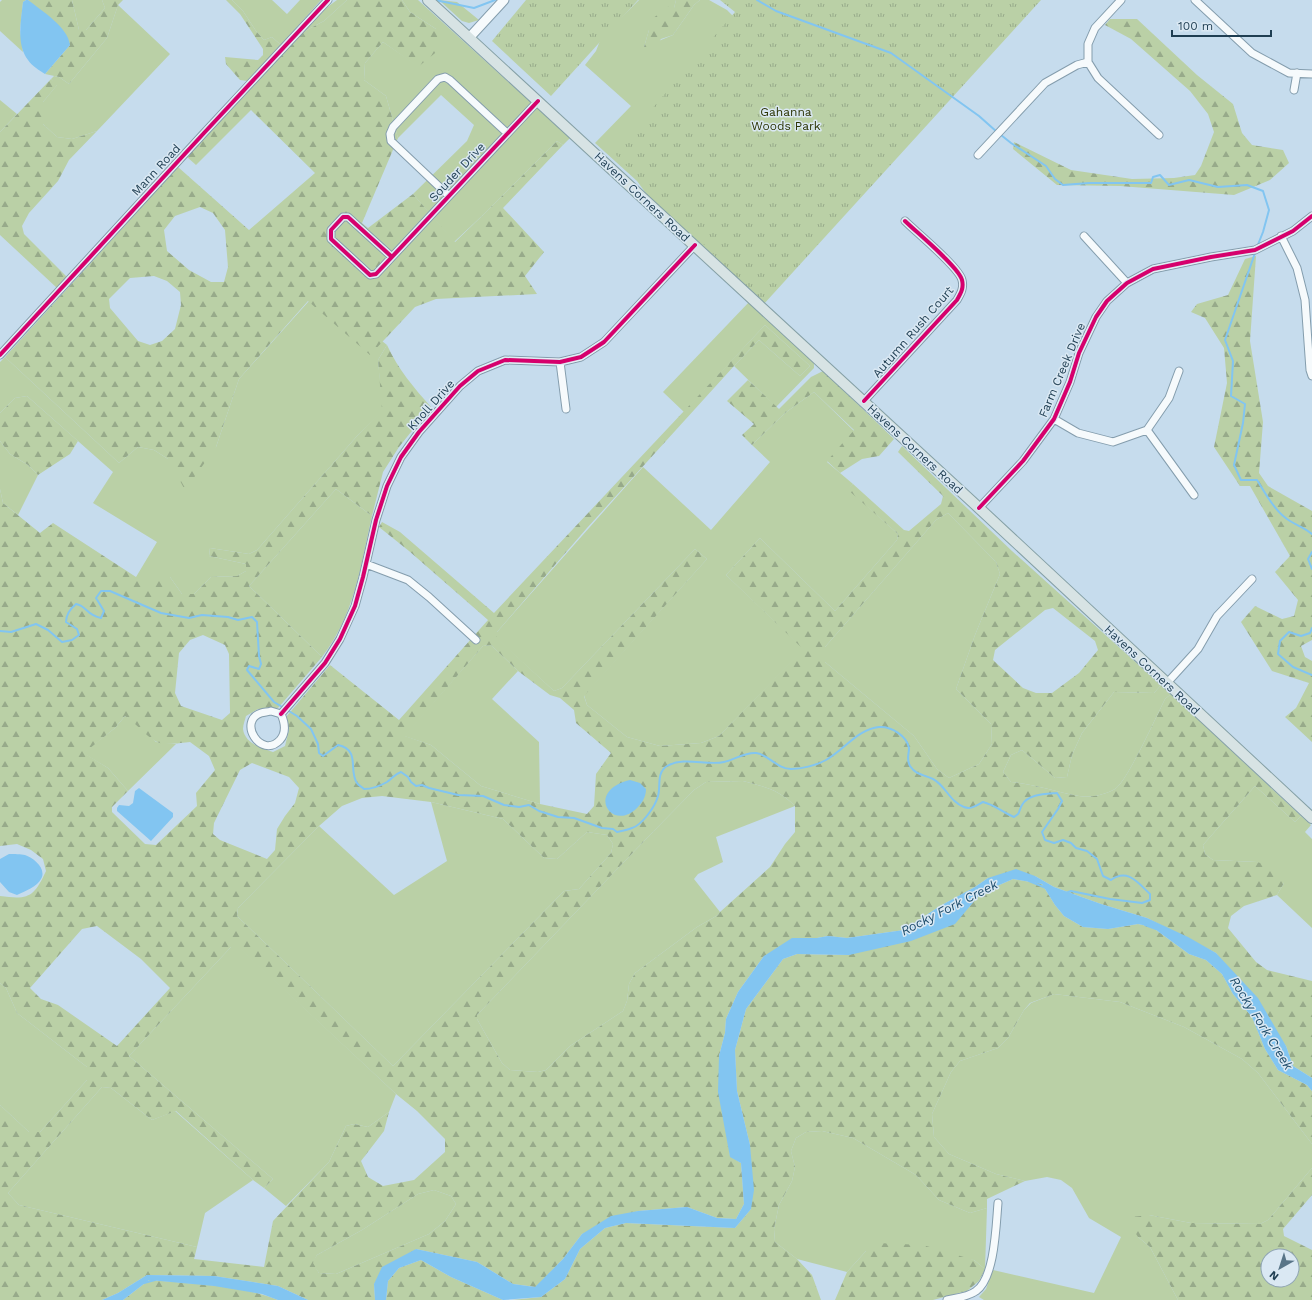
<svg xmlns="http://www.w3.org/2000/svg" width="1312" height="1300" font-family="'Work Sans',sans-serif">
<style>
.green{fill:#bad0a6}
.forest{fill:url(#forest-firs);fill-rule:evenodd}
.park{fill:url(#park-tufts)}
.water{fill:#82c5f1}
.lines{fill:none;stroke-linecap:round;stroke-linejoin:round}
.stream{stroke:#82c5f1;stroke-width:2}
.minor-casing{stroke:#849dad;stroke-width:9}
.secondary-casing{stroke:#849dad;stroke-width:11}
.primary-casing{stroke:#85a0a6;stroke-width:12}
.minor{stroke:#f6fafc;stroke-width:7}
.secondary{stroke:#f6fafc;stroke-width:9}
.primary{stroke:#d7e3e4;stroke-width:10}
.cycleway-casing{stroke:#dae8f3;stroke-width:6}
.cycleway{stroke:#d6006c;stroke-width:4}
.labels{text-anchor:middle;stroke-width:3;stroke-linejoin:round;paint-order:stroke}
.park-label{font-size:12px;fill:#2a3301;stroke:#dae8f3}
.street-label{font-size:12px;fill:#1f3e52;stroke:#dae8f3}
.water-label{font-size:13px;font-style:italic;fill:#204e6c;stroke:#dae8f3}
</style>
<defs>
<pattern id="forest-firs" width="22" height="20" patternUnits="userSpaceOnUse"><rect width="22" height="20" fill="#bad0a6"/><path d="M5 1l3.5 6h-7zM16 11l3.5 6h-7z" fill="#97aa8a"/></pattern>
<pattern id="park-tufts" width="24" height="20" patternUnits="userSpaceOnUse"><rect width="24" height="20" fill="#bad0a6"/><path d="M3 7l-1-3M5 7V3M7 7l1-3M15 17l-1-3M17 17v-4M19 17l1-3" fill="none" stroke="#97aa8a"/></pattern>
</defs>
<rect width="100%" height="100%" fill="#c6dced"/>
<path class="green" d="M2,0H26L23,2L20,30L23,52L0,31V2Z
M72,0H102L105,8L86,30H79Z
M232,0H272L287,14L300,0H321L281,45L272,37L264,40L256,31L243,11Z
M337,0H347L324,21L301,33L322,11Z
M402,0H418L570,138L563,145L557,141L484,214L454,242L413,194L467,141L474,125L441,95L398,138L386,96L364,80L365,63L383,42L418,66L436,29L410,12Z
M439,0L457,2L479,20L469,23L462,21Z
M639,0H676L674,8L649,30L644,47L673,35L694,5L700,0H709L727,10L737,20L765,306L653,203L637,181L595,143L631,106L585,65L596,51L601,38Z
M118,5L170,54L97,131L72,139L57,137L43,124V102L57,85L51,79L54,76L59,77L69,84L107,38Z
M0,100L17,114L0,132Z
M309,301L370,354L382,341L387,345L378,360L383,410L357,436L257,550L249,554L210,548L209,556L246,564V571L237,576L211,577L194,594H182L170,577H136L157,542L93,503L113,472L27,396L15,398L0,413V362L5,357L119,463L138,447L154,450L168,459L216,447L239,379Z
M750,301L814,363V368L776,407L734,366L759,340L800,376L810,366L765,325L684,412L663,392Z
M814,392L854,431L827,462L853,484L848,489L898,534L897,540L835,611L760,538L726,575L804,649L719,736L701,743L660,746L627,737L587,705L584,695L707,559L695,549L562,688L554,691L496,638L497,632L643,467L711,530L770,462L752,445L785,413Z
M0,441L10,454L28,465L38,475L18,515L3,503L0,489Z
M336,489L372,516C360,568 355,614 322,657L249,586Z
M948,513L996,562L1000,574L975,635L956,689L991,724L992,744L979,764L949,778L937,769L914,736L825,662V647L936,520Z
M491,645L518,671L492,699L539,742L540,804L481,786L431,745L404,736L483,646Z
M1161,685L1171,694L1165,699C1156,717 1128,780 1115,789C1104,795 1091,798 1079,796C1056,792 1034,784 1011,782L1003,772L1011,755L1022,750L1055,778L1067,777L1072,755L1082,733L1114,692L1154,693Z
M125,716L134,721L156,742L176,744L128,791L108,768L83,753L115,728Z
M743,781C765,787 778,789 795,806L716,837L723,862L698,874L694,879L720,912L718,915L697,927L635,973L629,984L627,1001L623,1011L570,1046L546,1070L538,1072L510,1070L502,1063L477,1019V1015L647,838L694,790L706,782Z
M1255,786L1295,822L1301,816L1311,825L1305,832L1312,839V928L1277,895L1284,883L1257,862L1213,860L1205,854L1203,845Z
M431,802L503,819L544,858L557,859L587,832L607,835L613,844L611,853L579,889L564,891L393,1066L237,916L238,908L319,826L394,895L447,861Z
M231,947H239L396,1094L389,1112L368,1127L354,1124L346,1126L329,1162L286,1206L264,1188L273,1179L129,1056Z
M0,983L6,988L17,1013L87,1067V1080L40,1132H29L0,1105Z
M1054,994L1120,1002L1184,1027L1242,1059L1258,1073L1312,1144V1168L1268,1220L1260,1224L1191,1223L1149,1215L1138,1237L1150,1247L1178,1300H984L979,1297L986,1289L993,1270L1094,1293L1121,1237L1089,1218L1072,1188L1061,1180L1047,1177L1025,1181L996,1174L949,1154L934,1137L932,1114L951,1072L960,1061L998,1048L1008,1038L1024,1010L1031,1003Z
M102,1087L111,1088L152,1120L175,1111L253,1180L205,1213L197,1247L19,1205L8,1193Z
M822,1131L853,1138L916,1175L939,1200L970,1213L987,1208L985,1269L974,1260L866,1251L847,1272L797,1259L775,1242L774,1229L779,1205L792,1181L795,1167L791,1151L796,1138L806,1132Z
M434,1190L451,1196L456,1204L445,1221L429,1234L336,1274L319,1273L312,1263L317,1255L362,1230L418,1194Z"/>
<path class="forest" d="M28,0H72L79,30H86L105,8L102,0H123L118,5L107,38L69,84L59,77L45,74L70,45Z
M226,0H232L243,11L256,31L264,40L272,37L281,45L247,81L240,80L226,64L225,57L258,60L263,55V49L240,14Z
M347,0H402L410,12L436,29L440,49L418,67L383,42L365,63L364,80L386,96L398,138L362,223L368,228L413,194L455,242L484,214L557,141L563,145L503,208L544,252L525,276L537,294L436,299L415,307L370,355L308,301L239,379L216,447L185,490L168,459L154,450L138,447L119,463L5,357L178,167L249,230L315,173L251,110L196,165L187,157L301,33L324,21ZM200,207L213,213L225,230L228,267L224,282H211L189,270L167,251L164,230L175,216ZM154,276L167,281L180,292L181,305L175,329L162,341L150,345L138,341L110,308L109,299L130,278Z
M676,0H700L694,5L673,35L661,39L654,50L644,47L649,30L648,22L669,6L674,8Z
M1110,19H1137L1197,75L1233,104L1242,133L1252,145L1283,150L1289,163L1270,180L1234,195L1120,186L1057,185L1013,149L1014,142L1071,170L1132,179L1174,178L1195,175L1201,166L1214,132L1208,114L1190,91L1131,39L1105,25Z
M51,79L58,84L43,102V124L57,137L72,139L97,131L69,160L58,181L29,213L22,226L24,234L67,277L57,288L0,235V132Z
M1256,256L1250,341L1263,422L1259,473L1268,486L1312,511V640L1301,646L1305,657L1312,661V742L1285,717L1296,708L1309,683L1272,671L1241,622L1255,606L1282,619L1294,616L1298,600L1275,572L1290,556L1250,486H1240L1214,447L1227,383L1224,348L1205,318L1191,312L1197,304L1228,295L1245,259Z
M765,325L810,366L800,376L759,340L734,366L587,528L497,632V638L554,691L562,688L695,549L707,559L584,696L587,705L627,737L660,746L701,743L719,736L803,649L726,575L760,538L835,611L897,540L898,534L847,489L853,484L904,530L909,531L941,504L943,496L898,452L902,446L1012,551L1161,685L1154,693L1114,692L1082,733L1072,755L1067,777L1055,778L1022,750L1011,755L1003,772L1011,782C1034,784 1056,792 1079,796C1091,798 1104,795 1115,789C1128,780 1156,717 1165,699L1171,694L1301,816L1295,822L1255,786L1203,845L1205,854L1213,860L1257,862L1280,869L1284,883L1277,895L1244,906L1231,916L1228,928L1256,962L1267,970L1312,981V1078L1293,1066L1286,1046L1216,953L1147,918L1101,904L1054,887L1035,876L988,878L975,887L940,906L904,930L847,938L828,936L817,938L764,956L738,992L726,1019L725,1033L719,1056L730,1156L741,1163L744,1204L736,1219L717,1218L687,1207L638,1211L582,1234L563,1259L536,1287L513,1284L477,1262L416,1249L374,1284L375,1300H308L278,1286L214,1276L147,1275L118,1293L102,1300H0V1105L29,1132H40L87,1080V1067L17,1013L6,988L0,983V896C29,900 34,897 46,871L43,859L31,850L17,844L0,846V489L3,503L40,533L53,523L136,577H170L182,594H194L211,577L237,576L246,571V564L209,556L210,548L249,554L257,550L357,436L382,410L378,360L387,345C398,369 414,388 431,407L399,447L383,472L372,516L336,489L249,586L322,657L278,708L258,709L246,716C245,720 243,725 243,729C245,744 262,748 273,752L285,746L289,730L286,717L330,665L399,720L488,620L409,551L379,527L382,522L400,532L494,613ZM948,513L996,562L1000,574L975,635L956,689L991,724L992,744L979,764L949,778L937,769L914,736L825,662V647L936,520ZM1053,608L1095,641L1098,650L1079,673L1052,693H1036L1023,688L993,660L995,650L1045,610ZM203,635L225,645L229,654L230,713L222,720L181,706L175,693L179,653L190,640ZM491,645L518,671L550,695L560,698L574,710L576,723L611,753L596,774L594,806L587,814L540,804L481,786L431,745L405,736L483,646ZM125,716C136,723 144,734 155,741C162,746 181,743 190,742L209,756L215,770L196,793L197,806L156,845L145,844L112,812V807L128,791L108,768L84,753L115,728ZM252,763L289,777L299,788L295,803L285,816L277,829L275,850L267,859L220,840L213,834L214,823L240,770ZM743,781C765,787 778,789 795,806V832L785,844L770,867L720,912L718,915L697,927L635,973L629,984L627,1001L623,1011L570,1046L546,1070L538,1072L510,1070L502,1063L477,1019V1015L647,838L694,790L706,782ZM382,796L431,802L503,819L544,858L557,859L587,832L607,835L613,844L611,853L579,889L564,891L393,1066L237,916L238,908L319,826L342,806L362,798ZM97,926L141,959L170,988L117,1046L58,1005L41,999L30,988L82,929ZM231,947H238L396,1094L417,1111L445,1139V1152L414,1180L383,1186L368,1177L361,1161L384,1131L389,1112L368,1127L354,1124L346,1126L329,1162L273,1221L264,1267L194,1259L197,1247L19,1205L8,1193L102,1087L111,1088L152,1120L176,1111L253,1180L264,1188L273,1179L129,1056ZM434,1190L451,1196L456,1204L445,1221L429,1234L336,1274L319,1273L313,1263L317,1255L362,1230L418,1194Z
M823,371L894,439L879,456L862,459L840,473L827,461L854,430L814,392L785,413L752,445L742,435L754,424L727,401L748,380L779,409L811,377Z
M27,396L78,441L70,454L38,475L28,465L10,454L0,441V413L15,398Z
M1013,879L1042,884L1055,905L1064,916L1083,927L1108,929L1138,924L1152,927L1189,954L1206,960L1222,974L1233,994L1252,1017L1265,1049L1278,1070L1307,1085L1312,1091V1144L1258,1073L1242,1059L1184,1027L1120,1002L1054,994L1030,1003L1024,1010L1008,1038L998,1048L960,1061L951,1072L932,1114L934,1137L949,1154L996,1174L1025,1181L987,1199V1208L970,1213L939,1200L916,1175L853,1138L822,1131L806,1132L796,1138L791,1151L795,1167L792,1181L779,1205L774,1229L775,1242L797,1259L812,1275L821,1300H512L541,1297L565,1279L580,1249L605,1228L626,1223L735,1228L751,1209L750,1145L737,1091L735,1050L746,1009L783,959L797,954L849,955L969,907L981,893Z
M1312,1168V1195L1283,1229L1284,1236L1312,1250V1300H1178L1150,1247L1138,1237L1131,1226V1217L1149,1215L1191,1223L1260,1224L1268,1220ZM1268,1256H1292V1280H1268Z
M878,1243L923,1245L974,1260L985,1269L979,1281L967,1291L933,1300H835L847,1272L866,1251Z
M421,1260L451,1277L503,1300H386L388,1281L399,1268Z
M149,1280C191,1284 239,1284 278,1300H123Z"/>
<path class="park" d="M526,0H638L551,96L492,41Z
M720,0H1041L763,305L614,153L735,12Z"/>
<path class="water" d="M26,0H28C42,11 68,27 70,45L45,74C39,70 32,66 28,60C16,44 21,21 23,2Z
M630,780L640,783L646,789C646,797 642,803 637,808C612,833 584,791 630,780Z
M139,788L173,813V817L151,841L117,811V808L119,805L129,806L133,803L135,791Z
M9,854C14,854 21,854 25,855C34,858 47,869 41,879C37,887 25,891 17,895L9,892L0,882V859Z
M1016,869L1035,876L1054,887L1101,904L1147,918L1188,937L1216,953L1258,998L1286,1046L1293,1066L1312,1078V1091L1307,1085L1278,1070L1265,1049L1252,1017L1233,994L1222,974L1206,960L1189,954L1152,927L1138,924L1108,929L1083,927L1064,916L1055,905L1042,884L1013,879L981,893L955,924L911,941L849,955L797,954L783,959L746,1009L735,1050L737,1091L750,1145L754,1190L751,1209L735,1228L626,1223L605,1228L580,1249L565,1279L541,1297L503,1300L451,1277L421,1260L399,1268L388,1281L386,1300H375L374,1284L382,1267L416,1249L477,1262L513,1284L535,1287L563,1259L582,1234L611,1216L638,1211L687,1207L717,1218L736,1219L744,1204L741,1163L730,1157L718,1092L719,1056L725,1033L726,1019L738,992L764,956L792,938H817L828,936L847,938L904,930L940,906L975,887L988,878Z
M147,1275L214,1276L278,1286L308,1300H278L262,1294L214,1286L149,1280L123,1300H102L118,1293Z"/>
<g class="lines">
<path class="stream" d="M435,0L474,8L495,0
M757,0L776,11L891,53L979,116L997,132
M1001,135L1011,143L1046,166L1055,179L1063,185L1089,183H1151L1153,177L1160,175L1169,185L1189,180L1218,187L1247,185L1263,191L1269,210L1263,232L1257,247
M1255,253L1225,340L1233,361L1231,396L1245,404L1243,423L1234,465L1241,480H1257C1266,494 1275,512 1290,521C1298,526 1305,528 1312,534
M1312,552L1308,559L1312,569
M1312,628L1310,633L1301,636L1289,632L1280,641L1278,654L1293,667L1312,675
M0,631L11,632L36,624L48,630L62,642L72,640L79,635L77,629L66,622C66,614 70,609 76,604C87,606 86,615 101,618L104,611L96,598L101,591H110L161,613L189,618L202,615L228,617L238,620L252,617L257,622L259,656L261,664L259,669L249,666L247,670L274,702L297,716L311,729L318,744L319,753L323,756L338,745C361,750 348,770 357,783C358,785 362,787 364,789C372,789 380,786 387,782C393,778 393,775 401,772L408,777L411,782L416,786L422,785L429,788L458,795L483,796L504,805L519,807L529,805L539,811L558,817L574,818L602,828L613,829L617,832C622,831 627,830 632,828C642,825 655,807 658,796C661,786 656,773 667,766C685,756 706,766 724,762C734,760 745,752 756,753C768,754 777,769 791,769C802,769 817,765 826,760C844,750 858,729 879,727C891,726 907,736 909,748C909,755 906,759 910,766C917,776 923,774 933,779C945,785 950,802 964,807C971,810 977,805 983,802C995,805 1002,812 1014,817L1018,814C1020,811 1020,808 1022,805C1028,794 1045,794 1057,793L1062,801L1058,809L1042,832L1045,840L1054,843L1063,840L1071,843L1076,848L1087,851L1097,859L1103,876L1111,880C1128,868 1138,883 1150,894V900L1142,903L1110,899L1071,891L1066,893
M1029,881L1046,888
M1145,925L1156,929
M144,1283L155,1280"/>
<g class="minor-casing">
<path id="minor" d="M1121,0L1095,28L1088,44V62L1098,78L1159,135
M1195,0L1252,53L1289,73L1312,74
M1294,90L1297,73
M978,155L1045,83L1077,65L1088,62
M449,196L391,141L390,134L393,127L438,79L445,77L450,80L507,133
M1084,236L1127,283
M1281,236L1297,268L1305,300L1310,370L1312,376
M392,257L348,217H343L331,230V239L370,275L376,274L538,101
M0,355L204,133L328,0
M560,362L566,409
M864,401L957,300C961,293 964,288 962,280C959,267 916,232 905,221
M1054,419L1078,433L1113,442L1147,430L1169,398L1179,371
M1147,430L1194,495
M979,508L1023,461L1054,419L1070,382L1079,353L1096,317L1107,301L1127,283L1153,269L1211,257L1255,250L1293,231L1312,216
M366,564L408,580L429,597L476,640
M1167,683L1198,649L1217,616L1252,579
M271,711L281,714C285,723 287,732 280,740C261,760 237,721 261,713C264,712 268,712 271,711Z
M281,714L325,663L340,639L355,606L363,577L376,520L387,486L401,457L419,432L460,386L478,371L505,360L560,362L581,357L604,342L695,245
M947,1300C956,1298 968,1297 976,1291C995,1278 996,1225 998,1203"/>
</g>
<g class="secondary-casing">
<path id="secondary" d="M469,38L504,0"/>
</g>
<g class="primary-casing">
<path id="primary" d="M428,0L979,508L1312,818"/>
</g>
<use href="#minor" class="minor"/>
<use href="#secondary" class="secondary"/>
<use href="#primary" class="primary"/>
<g class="cycleway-casing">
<path id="cycleway" d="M392,257L348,217H343L331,230V239L370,275L376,274L538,101
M0,355L204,133L328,0
M864,401L957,300C961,293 964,288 962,280C959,267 916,232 905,221
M979,508L1023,461L1054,419L1070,382L1079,353L1096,317L1107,301L1127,283L1153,269L1211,257L1255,250L1293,231L1312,216
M281,714L325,663L340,639L355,606L363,577L376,520L387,486L401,457L419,432L460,386L478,371L505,360L560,362L581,357L604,342L695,245"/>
</g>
<use href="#cycleway" class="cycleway"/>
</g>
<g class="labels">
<g class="park-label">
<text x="786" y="116">Gahanna<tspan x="786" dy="14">Woods Park</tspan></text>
</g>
<g class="street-label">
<text transform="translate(156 170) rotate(-47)" y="4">Mann Road</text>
<text transform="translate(457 172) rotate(-47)" y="4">Souder Drive</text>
<text transform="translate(642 197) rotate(43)" y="4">Havens Corners Road</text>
<text transform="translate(913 332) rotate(-49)" y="4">Autumn Rush Court</text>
<text transform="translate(1062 370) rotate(-67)" y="4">Farm Creek Drive</text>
<text transform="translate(431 405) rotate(-48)" y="4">Knoll Drive</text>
<text transform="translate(915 449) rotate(43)" y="4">Havens Corners Road</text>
<text transform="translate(1152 670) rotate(43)" y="4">Havens Corners Road</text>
</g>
<g class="water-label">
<text transform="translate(949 907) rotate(-27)" y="5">Rocky Fork Creek</text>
<text transform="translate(1262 1023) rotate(58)" y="5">Rocky Fork Creek</text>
</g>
</g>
<g transform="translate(1280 1268) rotate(219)"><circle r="19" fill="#dae8f3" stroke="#8fa4b3"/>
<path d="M0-3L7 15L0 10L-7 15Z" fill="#597588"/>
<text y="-6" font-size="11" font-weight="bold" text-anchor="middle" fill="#1f3e52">N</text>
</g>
<path d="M1172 30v6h99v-6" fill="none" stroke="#1f3e52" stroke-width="2"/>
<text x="1178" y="30" font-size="12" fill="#1f3e52" stroke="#dae8f3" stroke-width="3" paint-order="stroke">100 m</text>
</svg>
